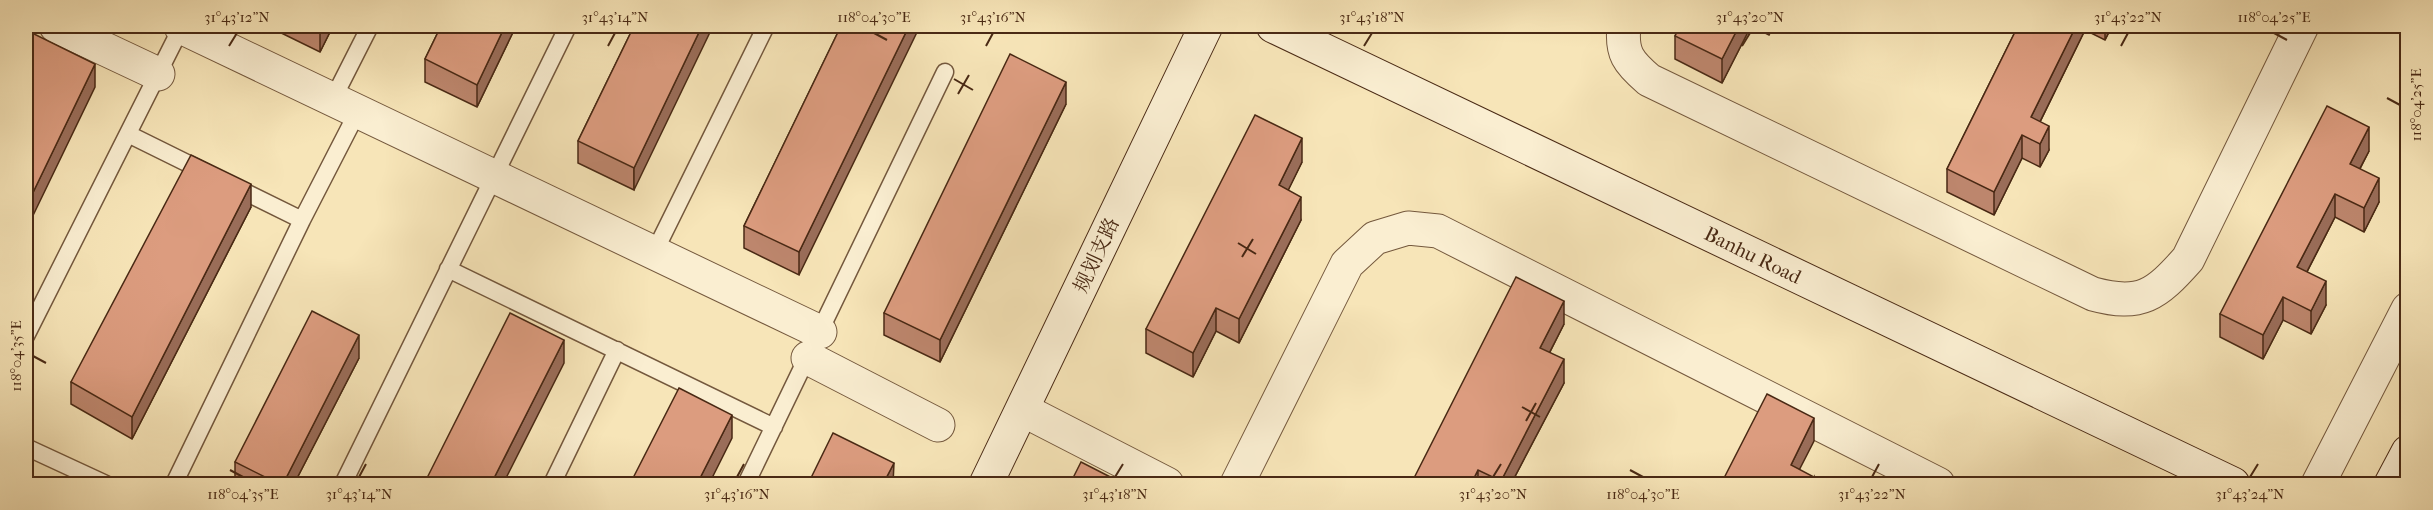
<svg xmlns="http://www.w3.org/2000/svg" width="2433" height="510" font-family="'IM FELL French Canon','Noto Serif SC',serif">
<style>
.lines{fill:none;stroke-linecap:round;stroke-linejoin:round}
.lane-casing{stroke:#74583d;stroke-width:19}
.street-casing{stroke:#74583d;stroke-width:35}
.secondary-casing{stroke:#492914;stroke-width:35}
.lane{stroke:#faeed1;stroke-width:16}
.street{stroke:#faeed1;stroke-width:33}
.secondary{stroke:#faeed1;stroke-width:33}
.wall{fill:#bd866d;stroke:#492914;stroke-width:1.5}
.shaded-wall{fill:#9a6d59;stroke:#492914;stroke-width:1.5}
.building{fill:#dc9c7f;stroke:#492914;stroke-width:1.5}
.ticks{fill:none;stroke:#492914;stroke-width:2}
.labels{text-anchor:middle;stroke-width:5;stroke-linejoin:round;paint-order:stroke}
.street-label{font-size:20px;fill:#492914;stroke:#faeed1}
.neatline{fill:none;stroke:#492914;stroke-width:2}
.ticks-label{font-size:15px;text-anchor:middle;fill:#492914}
</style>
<rect width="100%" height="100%" fill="#f7e5b8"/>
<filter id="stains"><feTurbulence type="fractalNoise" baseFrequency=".00333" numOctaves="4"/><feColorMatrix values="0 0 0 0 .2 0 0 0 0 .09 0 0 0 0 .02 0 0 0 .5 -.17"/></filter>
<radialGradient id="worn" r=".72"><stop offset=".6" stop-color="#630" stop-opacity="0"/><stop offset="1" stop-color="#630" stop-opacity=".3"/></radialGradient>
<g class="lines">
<g class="lane-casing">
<path id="lane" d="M333,99L370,26
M128,134L207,173
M233,186L302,220
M654,253L766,26
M448,269L774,427
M26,336L182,26
M26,447L106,484
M174,484L302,220L358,111
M343,484L568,26
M552,484L617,350
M746,484L945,72"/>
</g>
<g class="street-casing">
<path id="street" d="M56,26L158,74
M1624,26C1621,53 1628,62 1649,80L2093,294C2141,307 2156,295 2188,259L2302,26
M181,27L820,332
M808,358L938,425
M1023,410L1167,484
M1237,484L1347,264L1375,238L1408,228L1438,231L1938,484
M2318,484L2408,309"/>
</g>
<g class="secondary-casing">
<path id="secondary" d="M1273,26L2233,484
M986,484L1206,26
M2391,484L2408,452"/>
</g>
<use href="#lane" class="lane"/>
<use href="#street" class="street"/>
<use href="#secondary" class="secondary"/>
</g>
<path class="wall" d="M267,26H333L320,52Z
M441,26H516L477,107L425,82V59Z
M634,26V190L578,163V141Z
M841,26L799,275L744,248V226Z
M1680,26H1773L1769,35L1751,26L1722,83L1675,59V36Z
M2018,26H2112L2105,40L2085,30L2040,122L2049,150L2040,167L2022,158L1994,215L1947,192V169Z
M1066,104L940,362L884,335V313Z
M2369,151L2360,169L2379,202L2364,232L2335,217L2307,272L2326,305L2311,334L2283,320L2263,359L2220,337V314Z
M1302,162L1288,190L1301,220L1239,343L1216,331L1193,377L1146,353V329Z
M251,207L132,439L71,404V382Z
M1564,324L1550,352L1564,383L1511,484H1411Z
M359,358L294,484H235V462Z"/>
<path class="shaded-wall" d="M322,26H333L320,52V29Z
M505,26H516L477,107V85Z
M702,26H713L634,190V168Z
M909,26H920L799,275V252Z
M1739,26H1751L1722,83V59Z
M1769,26H1773L1769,35Z
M2076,26H2085V30L2031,140V117Z
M2105,26H2112L2105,40Z
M95,64V87L26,230V207Z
M1066,82V104L940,362V340Z
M2049,126V150L2040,167V144Z
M2369,127V151L2350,187V164Z
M2022,135V158L1994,215V192Z
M1302,138V162L1279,209V185Z
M2379,178V202L2364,232V208Z
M251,184V207L132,439V417Z
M2335,194V217L2297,291V267Z
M1301,197V220L1239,343V319Z
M2326,281V305L2311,334V311Z
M2283,297V320L2263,359V335Z
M1564,301V324L1540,371V348Z
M1216,308V331L1193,377V353Z
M359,335V358L294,484H283Z
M564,340V363L503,484H491Z
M1564,359V383L1511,484H1501V481Z
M732,415V438L709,484H697Z
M1814,418V441L1792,484L1791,465Z
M894,463L893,484H883Z
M1478,470V484H1471Z
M1814,477V484H1810Z"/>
<path class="building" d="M313,26H322L320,29Z
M441,26H505L477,85L425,59Z
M634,26H702L634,168L578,141Z
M841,26H909L799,252L744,226Z
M1680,26H1739L1722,59L1675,36Z
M2018,26H2076L2031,117L2049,126L2040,144L2022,135L1994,192L1947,169Z
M26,30L95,64L26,207Z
M1010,54L1066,82L940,340L884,313Z
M2327,106L2369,127L2350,164L2379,178L2364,208L2335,194L2297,267L2326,281L2311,311L2283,297L2263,335L2220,314Z
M1255,115L1302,138L1279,185L1301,197L1239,319L1216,308L1193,353L1146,329Z
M191,155L251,184L132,417L71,382Z
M1516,277L1564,301L1540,348L1564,359L1501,481L1478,470L1471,484H1411Z
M312,311L359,335L283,484H279L235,462Z
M510,313L564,340L491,484H424Z
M679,388L732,415L697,484H630Z
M1767,394L1814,418L1791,465L1814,477L1810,484H1721Z
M833,433L894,463L883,484H808Z
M1081,462L1124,484H1070Z
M64,480L74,484H62Z"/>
<path class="ticks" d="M874,33L887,40M2274,33L2287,40M229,46L237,33M608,46L615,33M986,46L993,33M1364,46L1372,33M1742,46L1750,33M2121,46L2128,33M954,79L973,90M958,94L969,75M2387,98L2400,105M1238,243L1256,254M1242,257L1253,239M33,356L46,363M1522,407L1540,417M1526,421L1536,403M230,470L243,477M1630,470L1643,477M359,477L366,464M737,477L744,464M1115,477L1123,464M1493,477L1501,464M1872,477L1879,464M2250,477L2258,464"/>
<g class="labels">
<g class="street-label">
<text transform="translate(1096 255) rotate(-65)" y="7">规划支路</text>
<text transform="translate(1753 255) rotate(26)" y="7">Banhu Road</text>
</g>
</g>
<rect width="2433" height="510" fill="none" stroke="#f7e5b8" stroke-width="66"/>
<rect x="33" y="33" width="2367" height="444" class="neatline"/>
<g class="ticks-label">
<text x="237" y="22">31°43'12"N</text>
<text x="615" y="22">31°43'14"N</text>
<text x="874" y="22">118°04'30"E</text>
<text x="993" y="22">31°43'16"N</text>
<text x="1372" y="22">31°43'18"N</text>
<text x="1750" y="22">31°43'20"N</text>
<text x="2128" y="22">31°43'22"N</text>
<text x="2274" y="22">118°04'25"E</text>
<text transform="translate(2416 105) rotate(-90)" y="5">118°04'25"E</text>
<text transform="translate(16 356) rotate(-90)" y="5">118°04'35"E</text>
<text x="243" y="499">118°04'35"E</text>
<text x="359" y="499">31°43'14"N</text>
<text x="737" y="499">31°43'16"N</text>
<text x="1115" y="499">31°43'18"N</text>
<text x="1493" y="499">31°43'20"N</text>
<text x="1643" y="499">118°04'30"E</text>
<text x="1872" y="499">31°43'22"N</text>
<text x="2250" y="499">31°43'24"N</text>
</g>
<rect width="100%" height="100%" filter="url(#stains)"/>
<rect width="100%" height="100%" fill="url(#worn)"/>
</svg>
